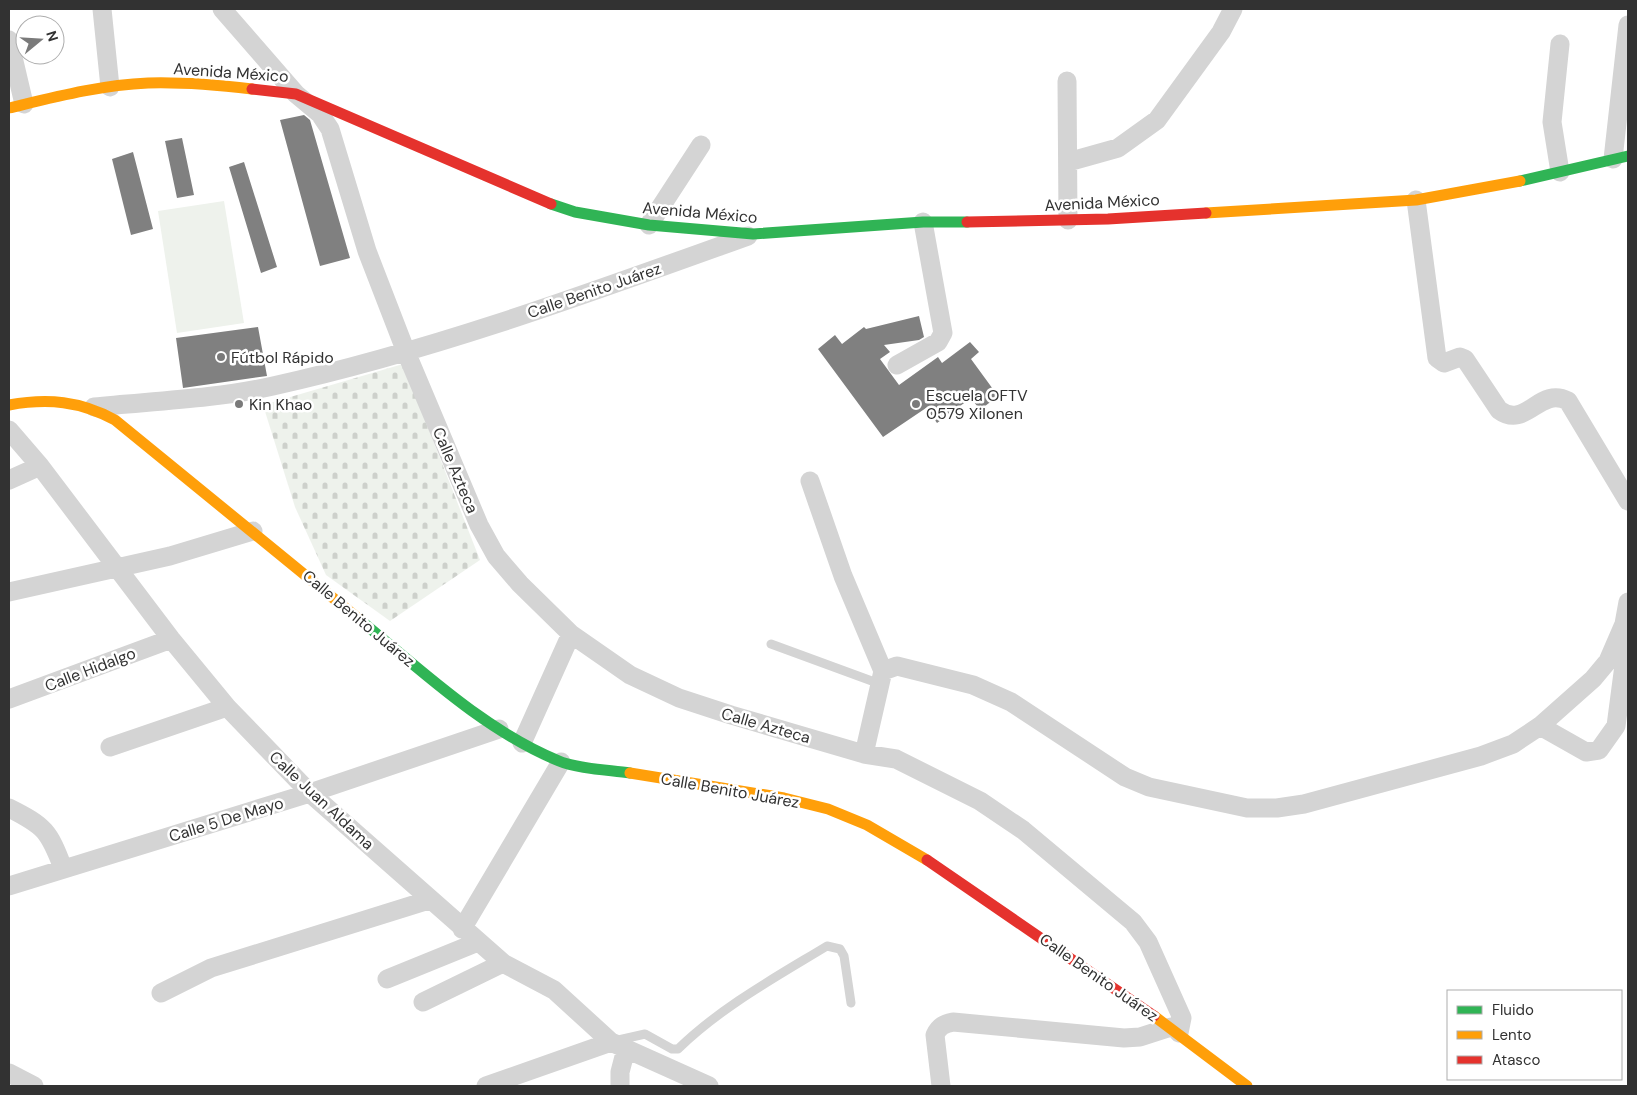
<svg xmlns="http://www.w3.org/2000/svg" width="1637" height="1095" font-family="'DM Sans',sans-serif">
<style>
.cemetery{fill:url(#cemetery-stones)}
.green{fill:#eef2ec}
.building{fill:#808080}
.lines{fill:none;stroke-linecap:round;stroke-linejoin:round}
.lane{stroke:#d4d4d4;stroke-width:9}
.street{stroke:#d4d4d4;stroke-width:19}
.fast{stroke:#30b455;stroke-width:11}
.slow{stroke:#ff9f0a;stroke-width:11}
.jam{stroke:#e5322d;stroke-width:11}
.poi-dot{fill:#7a7a7a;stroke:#fff;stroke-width:2}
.labels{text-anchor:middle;stroke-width:5;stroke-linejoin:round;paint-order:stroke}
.street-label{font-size:16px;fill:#323232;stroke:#fff}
.poi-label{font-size:16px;fill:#323232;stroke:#fff;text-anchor:start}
</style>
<defs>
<pattern id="cemetery-stones" width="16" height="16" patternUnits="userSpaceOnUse" patternTransform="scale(1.25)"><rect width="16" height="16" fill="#eef2ec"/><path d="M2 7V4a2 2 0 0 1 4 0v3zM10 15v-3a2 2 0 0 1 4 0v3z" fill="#cdd0cb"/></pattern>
</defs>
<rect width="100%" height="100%" fill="#fff"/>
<path class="cemetery" d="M403,364L480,560L390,621L326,575L295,507L263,405Z"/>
<path class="green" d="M224,201L244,323L177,333L158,211Z"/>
<path class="building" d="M304,115L310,120L350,258L320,266L280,120Z
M182,138L194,195L177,198L165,141Z
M133,152L153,229L131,235L112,159Z
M244,162L277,267L261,273L229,167Z
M919,316L924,337L919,340L884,345L890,352L880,359L899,385L938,357L942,363L970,342L979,352L971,359L998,396L980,410L971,398L937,423L926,408L883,437L818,349L835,335L842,344L864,327L866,329Z
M258,327L267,376L183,388L176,338Z"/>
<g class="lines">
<path class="lane" d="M771,644L880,684
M614,1041L645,1034L672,1049H678C721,1007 776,977 827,946L840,949L844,956L851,1003"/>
<path class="street" d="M102,9L110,87
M222,9L296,94L320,114L330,129L367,251L406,352L479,525L496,556L520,584L571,634L630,675L679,698L731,715L864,754L896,759L980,801L1023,830L1133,922L1148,942L1182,1018L1179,1033
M9,40L24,104
M1560,44L1552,122L1560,172
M1067,81L1068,220
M1613,159L1628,25
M1068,162L1118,148L1157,120L1221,32L1233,9
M1416,200L1437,358L1444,363L1460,357L1465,359L1499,410C1526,430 1539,386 1568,401L1628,501
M649,225L701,145
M897,365L938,342L943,333L923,222
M94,407C153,401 215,399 273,386C435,350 592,292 748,236
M9,430L40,466L171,639L227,707L310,793L503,963L554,990L611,1042L709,1086
M9,480L40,466
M810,481L843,576L883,671
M9,592L170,556L253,531
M9,699L171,639
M1540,726L1586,752L1599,750L1616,726L1626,650L1625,634
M522,743L571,634
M110,747L227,707
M864,754L883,671L897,666L973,685L1011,702L1125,777L1149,787L1247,808H1277L1304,804L1481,756L1513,744L1540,726L1593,679L1608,661L1624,624L1628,602
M9,808C45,826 49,831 63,868
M9,886L310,793L499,729
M462,929L561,762
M387,979L478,942
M161,993L211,968L429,900
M423,1002L503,963
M9,1073L34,1086
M486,1086L611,1042
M620,1086V1072L626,1049
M941,1086L935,1035C939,1026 944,1024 953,1022L1124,1038L1140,1037L1171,1027"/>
<path class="fast" d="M1520,181L1628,156
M551,204L575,212L649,225L753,234L923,222H967
M360,620C422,671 484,730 559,761C578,769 609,770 630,773"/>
<path class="slow" d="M9,108C55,97 101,85 148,83C182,82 218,85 252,89
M1206,213L1416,200L1520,181
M9,405C48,398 80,401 115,420L360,620
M630,773L784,798L828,809L867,825L927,860
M1154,1016L1247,1086"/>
<path class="jam" d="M252,89L296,94L551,204
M967,222L1108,219L1206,213
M927,860L1154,1016"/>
</g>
<g class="poi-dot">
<circle cx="221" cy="357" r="5"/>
<circle cx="239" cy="404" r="5"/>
<circle cx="916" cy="404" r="5"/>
</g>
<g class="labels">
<g class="street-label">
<text transform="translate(231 72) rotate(4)" y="6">Avenida México</text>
<text transform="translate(1102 202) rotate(-3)" y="6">Avenida México</text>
<text transform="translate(700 212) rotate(5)" y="6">Avenida México</text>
<text transform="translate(594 290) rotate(-19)" y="6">Calle Benito Juárez</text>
<text transform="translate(456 470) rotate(67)" y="6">Calle Azteca</text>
<text transform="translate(359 618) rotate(40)" y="6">Calle Benito Juárez</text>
<text transform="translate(90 669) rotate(-21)" y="6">Calle Hidalgo</text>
<text transform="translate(766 725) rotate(16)" y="6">Calle Azteca</text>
<text transform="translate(730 790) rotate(10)" y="6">Calle Benito Juárez</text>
<text transform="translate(322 800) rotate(43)" y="6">Calle Juan Aldama</text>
<text transform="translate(226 819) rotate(-17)" y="6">Calle 5 De Mayo</text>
<text transform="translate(1099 977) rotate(35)" y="6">Calle Benito Juárez</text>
</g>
<g class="poi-label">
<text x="231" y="363">Fútbol Rápido</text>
<text x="926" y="401">Escuela OFTV<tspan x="926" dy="18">0579 Xilonen</tspan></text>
<text x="249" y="410">Kin Khao</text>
</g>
</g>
<rect width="1637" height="1095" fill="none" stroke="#323232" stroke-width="20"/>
<rect x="1447" y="990" width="175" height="90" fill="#ffffff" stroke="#adadad"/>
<rect x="1457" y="1006" width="25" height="8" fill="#30b455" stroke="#adadad"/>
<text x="1492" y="1015" font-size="15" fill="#323232">Fluido</text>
<rect x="1457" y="1031" width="25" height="8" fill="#ff9f0a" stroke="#adadad"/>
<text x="1492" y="1040" font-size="15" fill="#323232">Lento</text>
<rect x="1457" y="1056" width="25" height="8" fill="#e5322d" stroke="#adadad"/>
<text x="1492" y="1065" font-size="15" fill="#323232">Atasco</text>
<g transform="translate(40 40) rotate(72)"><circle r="24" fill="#ffffff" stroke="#adadad"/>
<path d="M0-4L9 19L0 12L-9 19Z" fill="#7a7a7a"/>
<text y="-8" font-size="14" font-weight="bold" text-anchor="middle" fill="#323232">N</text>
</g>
</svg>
